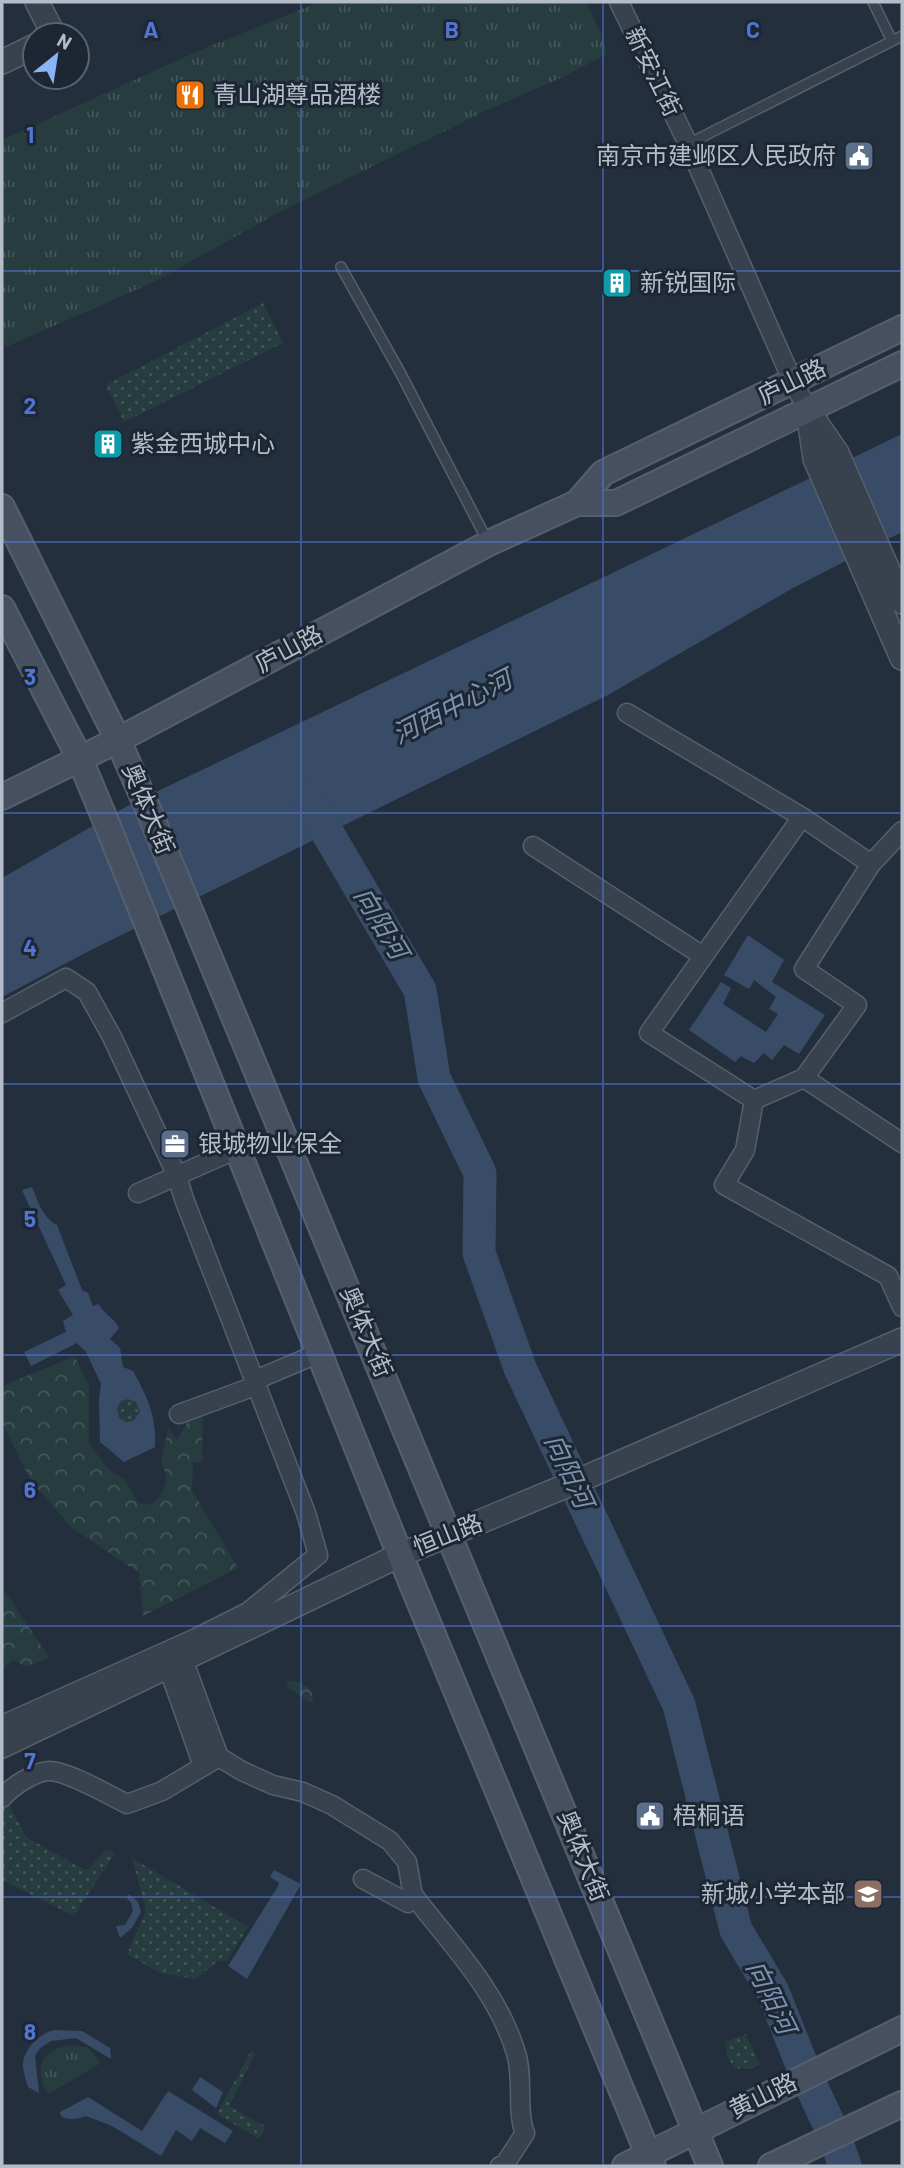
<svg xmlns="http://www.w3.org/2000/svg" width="904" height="2168" font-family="Barlow,'Noto Sans SC',sans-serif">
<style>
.grass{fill:url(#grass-dots)}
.forest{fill:url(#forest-crowns)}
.park{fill:url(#park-tufts)}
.water{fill:#394c67;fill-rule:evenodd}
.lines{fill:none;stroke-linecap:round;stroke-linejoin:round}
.river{stroke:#394c67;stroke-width:33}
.service-casing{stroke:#565f6c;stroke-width:12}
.minor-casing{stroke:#565f6c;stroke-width:21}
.tertiary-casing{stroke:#565f6c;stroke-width:26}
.secondary-casing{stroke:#565f6c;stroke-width:28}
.service{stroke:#38414e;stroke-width:9}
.minor{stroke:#38414e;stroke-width:18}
.tertiary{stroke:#38414e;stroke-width:23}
.secondary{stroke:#465061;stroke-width:24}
.grid{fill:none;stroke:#5274d3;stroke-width:2;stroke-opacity:0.55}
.labels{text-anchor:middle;stroke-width:6;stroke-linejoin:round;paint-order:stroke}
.street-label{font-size:24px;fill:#b4bcc9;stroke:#1d2633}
.poi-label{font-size:24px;fill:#b4bcc9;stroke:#1d2633;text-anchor:start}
.water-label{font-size:26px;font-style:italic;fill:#7c92b1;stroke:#1d2633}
.grid-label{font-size:23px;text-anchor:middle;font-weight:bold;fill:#5274d3;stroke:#1d2633;stroke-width:6;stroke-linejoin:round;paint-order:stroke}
</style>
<defs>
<pattern id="grass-dots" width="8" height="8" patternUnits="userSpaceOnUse" patternTransform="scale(1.75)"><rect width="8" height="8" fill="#263c3f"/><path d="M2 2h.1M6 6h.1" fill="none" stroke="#435659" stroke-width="1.8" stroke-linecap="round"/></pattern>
<pattern id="forest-crowns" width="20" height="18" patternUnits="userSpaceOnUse" patternTransform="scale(1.75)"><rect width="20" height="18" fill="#263c3f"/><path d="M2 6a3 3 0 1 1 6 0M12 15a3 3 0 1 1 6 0" fill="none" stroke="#435659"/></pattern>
<pattern id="park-tufts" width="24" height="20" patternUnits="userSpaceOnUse" patternTransform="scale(1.75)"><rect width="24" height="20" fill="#263c3f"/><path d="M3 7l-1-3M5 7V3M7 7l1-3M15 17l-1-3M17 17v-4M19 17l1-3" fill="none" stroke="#435659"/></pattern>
</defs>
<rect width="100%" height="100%" fill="#242f3e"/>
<path class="grass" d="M263,303L283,343L124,422L106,385Z
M116 1411a12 12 0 1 1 24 0a12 12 0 1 1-24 0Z
M9,1804L26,1837L80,1867L88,1870L104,1851L112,1850L114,1855L74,1916L2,1880V1809L3,1805Z
M132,1858L248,1927L227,1961H218L195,1979L160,1973L127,1954L146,1910Z
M746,2034L760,2065L749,2069L734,2068L727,2055L725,2042Z
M251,2051L255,2054L229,2106L266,2127L259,2139L217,2114Z"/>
<path class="forest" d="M75,1356L89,1386V1443L107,1468L125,1480L138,1503L152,1505L162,1493L167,1478L161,1461L168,1428L177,1440L191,1416L203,1413L202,1462H193L192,1490L238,1568L143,1616L139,1573L72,1528L30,1480L2,1421V1386Z
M2,1587L49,1657L27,1667L12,1660L2,1670Z
M288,1681L299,1682L310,1689L314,1700L310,1703L293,1690L287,1688Z"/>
<path class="park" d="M319,2H586L602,35L607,54L563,77L483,112L274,215L154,282L6,347L2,340V140L205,48Z
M69,2045L87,2047L101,2063L49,2094C43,2088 42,2083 41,2074C39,2055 53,2049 69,2045Z"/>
<path class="water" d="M902,434V532L793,588L608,695L89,951L2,997V878L131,804Z
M748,935L784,960L772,982L825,1015L799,1054L784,1045L772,1060L764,1053L754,1063L741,1056L735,1062L689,1030L721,982L731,988L723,1004L766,1032L778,1014L769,1009L776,997L754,980L749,989L724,975Z
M32,1187C38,1201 42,1217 57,1225L82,1290L88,1293L93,1306L99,1304C104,1315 114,1317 119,1328L110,1339L120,1348L123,1367L133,1371C147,1396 157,1417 155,1447L124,1462L100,1442L99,1400L101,1384L86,1352L77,1343L31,1366L24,1352L66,1332L63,1321L73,1315L58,1290L66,1285L22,1190ZM128,1399L136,1402L140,1412L133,1421L126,1422L119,1418L117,1408L121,1401Z
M274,1870L301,1884L247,1979L228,1966L277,1888L279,1883L270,1877Z
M129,1894L138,1902L141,1912L132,1928L120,1938L116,1926L125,1925L133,1911L131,1902L127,1899Z
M54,2030L82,2031L110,2048L111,2059L76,2038L51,2041L40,2048L35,2056L39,2093L28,2087C26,2080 23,2071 23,2064C24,2048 41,2033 54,2030Z
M200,2077L223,2092L216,2108L192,2090Z
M168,2091L233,2131L225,2143L200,2128L192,2141L176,2130L161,2156L112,2126L86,2116C77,2119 70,2121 61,2116L60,2112L88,2097L142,2131Z"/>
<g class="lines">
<path class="river" d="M304,793L420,990L434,1078L480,1173L479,1253L520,1368L679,1705L736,1930L773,1992L806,2075L835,2137L845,2166"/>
<g class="service-casing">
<path id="service" d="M873,2L892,41
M688,144L902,36
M341,267L401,374L488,542"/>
</g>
<g class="minor-casing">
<path id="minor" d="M619,2L688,144L793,382L808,410
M627,713L802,817
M902,831L871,864L802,817L649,1033L754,1100L745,1150L724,1185L888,1276L902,1307
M533,846L703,956
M871,864L804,969L857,1005L804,1078L902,1143
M2,1013L66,978L87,992L112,1037L177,1176L184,1199L306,1513L318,1555L248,1612L196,1638L2,1725
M754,1100L804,1078
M138,1193L237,1149
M253,1381L319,1353
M179,1414L255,1386
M183,1659L219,1757
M168,1667L203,1766
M2,1798C11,1787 35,1771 50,1771C67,1771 111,1796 127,1804L162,1791L219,1757L242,1771L273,1785L303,1792L332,1805L390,1841L407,1862L413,1895L408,1903L363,1879
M413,1895C451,1944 498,1992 516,2053C524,2078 516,2112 525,2133L505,2164L500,2166"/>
</g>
<g class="tertiary-casing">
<path id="tertiary" d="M37,2L54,35
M2,62L35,46
M808,410L815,459L902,658
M811,415L837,453L902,602
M2,1746L400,1555L573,1483L902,1340"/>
</g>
<g class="secondary-casing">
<path id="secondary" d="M577,503H616L902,364
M2,507L118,740L148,809L710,2166
M2,608L79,757L109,829L400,1555L653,2166
M2,797L118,740L489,543L577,503L603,473L902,328
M625,2166L902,2029
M771,2166L902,2104"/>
</g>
<use href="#service" class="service"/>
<use href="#minor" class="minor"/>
<use href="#tertiary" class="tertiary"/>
<use href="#secondary" class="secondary"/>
</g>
<path class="grid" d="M301,2V2166M603,2V2166M2,271H902M2,542H902M2,813H902M2,1084H902M2,1355H902M2,1626H902M2,1897H902"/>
<defs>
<g id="restaurant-square" transform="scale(1.575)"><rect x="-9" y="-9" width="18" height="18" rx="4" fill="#e8710a" stroke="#1d2633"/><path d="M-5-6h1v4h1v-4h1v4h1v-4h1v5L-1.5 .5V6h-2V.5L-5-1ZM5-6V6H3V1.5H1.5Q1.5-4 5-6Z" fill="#fff"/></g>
<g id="civic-square" transform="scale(1.575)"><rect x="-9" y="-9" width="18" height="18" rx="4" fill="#5c6f8a" stroke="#1d2633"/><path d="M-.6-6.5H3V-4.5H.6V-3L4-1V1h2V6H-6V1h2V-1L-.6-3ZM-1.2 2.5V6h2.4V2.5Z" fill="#fff"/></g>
<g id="building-square" transform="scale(1.575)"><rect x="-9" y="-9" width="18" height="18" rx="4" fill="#0f9aa8" stroke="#1d2633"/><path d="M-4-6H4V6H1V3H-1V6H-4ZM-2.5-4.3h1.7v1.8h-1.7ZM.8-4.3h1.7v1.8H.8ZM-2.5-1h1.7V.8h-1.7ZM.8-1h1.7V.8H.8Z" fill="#fff"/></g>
<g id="office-square" transform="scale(1.575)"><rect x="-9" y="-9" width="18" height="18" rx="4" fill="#5c6f8a" stroke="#1d2633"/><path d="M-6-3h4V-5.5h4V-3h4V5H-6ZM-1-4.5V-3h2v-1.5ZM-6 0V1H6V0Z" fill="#fff"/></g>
<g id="school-square" transform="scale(1.575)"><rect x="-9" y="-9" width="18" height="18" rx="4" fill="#8d6e63" stroke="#1d2633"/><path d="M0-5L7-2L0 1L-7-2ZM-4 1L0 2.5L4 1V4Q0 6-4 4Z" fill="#fff"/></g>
</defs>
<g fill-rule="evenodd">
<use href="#restaurant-square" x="190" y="95"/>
<use href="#civic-square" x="859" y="156"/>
<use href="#building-square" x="617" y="283"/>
<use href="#building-square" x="108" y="444"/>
<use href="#office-square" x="175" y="1144"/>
<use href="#civic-square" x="650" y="1816"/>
<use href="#school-square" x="868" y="1894"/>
</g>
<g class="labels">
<g class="street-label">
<text transform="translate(653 72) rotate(64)" y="8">新安江街</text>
<text transform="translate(792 382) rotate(-26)" y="8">庐山路</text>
<text transform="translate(289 649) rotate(-28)" y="8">庐山路</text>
<text transform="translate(148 809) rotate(67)" y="8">奥体大街</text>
<text transform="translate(366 1332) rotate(67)" y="8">奥体大街</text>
<text transform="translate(448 1535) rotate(-22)" y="8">恒山路</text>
<text transform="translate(583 1856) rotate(68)" y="8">奥体大街</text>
<text transform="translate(763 2096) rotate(-26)" y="8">黄山路</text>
</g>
<g class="poi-label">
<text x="213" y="103">青山湖尊品酒楼</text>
<text x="836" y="164" text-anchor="end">南京市建邺区人民政府</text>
<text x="640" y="291">新锐国际</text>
<text x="131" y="452">紫金西城中心</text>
<text x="198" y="1152">银城物业保全</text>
<text x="673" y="1824">梧桐语</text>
<text x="845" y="1902" text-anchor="end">新城小学本部</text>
</g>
<g class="water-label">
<text transform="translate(452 707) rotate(-27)" y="9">河西中心河</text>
<text transform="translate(381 923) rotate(59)" y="9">向阳河</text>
<text transform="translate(569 1471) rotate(65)" y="9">向阳河</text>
<text transform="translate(771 1997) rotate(64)" y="9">向阳河</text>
</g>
</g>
<g class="grid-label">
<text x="151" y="38">A</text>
<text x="452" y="38">B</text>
<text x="753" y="38">C</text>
<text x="30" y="143">1</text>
<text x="30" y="414">2</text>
<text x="30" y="685">3</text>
<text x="30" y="956">4</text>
<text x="30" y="1227">5</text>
<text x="30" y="1498">6</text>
<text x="30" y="1769">7</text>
<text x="30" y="2040">8</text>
</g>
<rect width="904" height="2168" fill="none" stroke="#b4bcc9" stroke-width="7"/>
<g transform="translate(56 56) rotate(30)"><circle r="33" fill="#1d2633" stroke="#59626f" stroke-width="2"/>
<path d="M0-5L12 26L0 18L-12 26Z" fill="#8ab4f8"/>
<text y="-10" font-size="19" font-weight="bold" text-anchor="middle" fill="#b4bcc9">N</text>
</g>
</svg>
